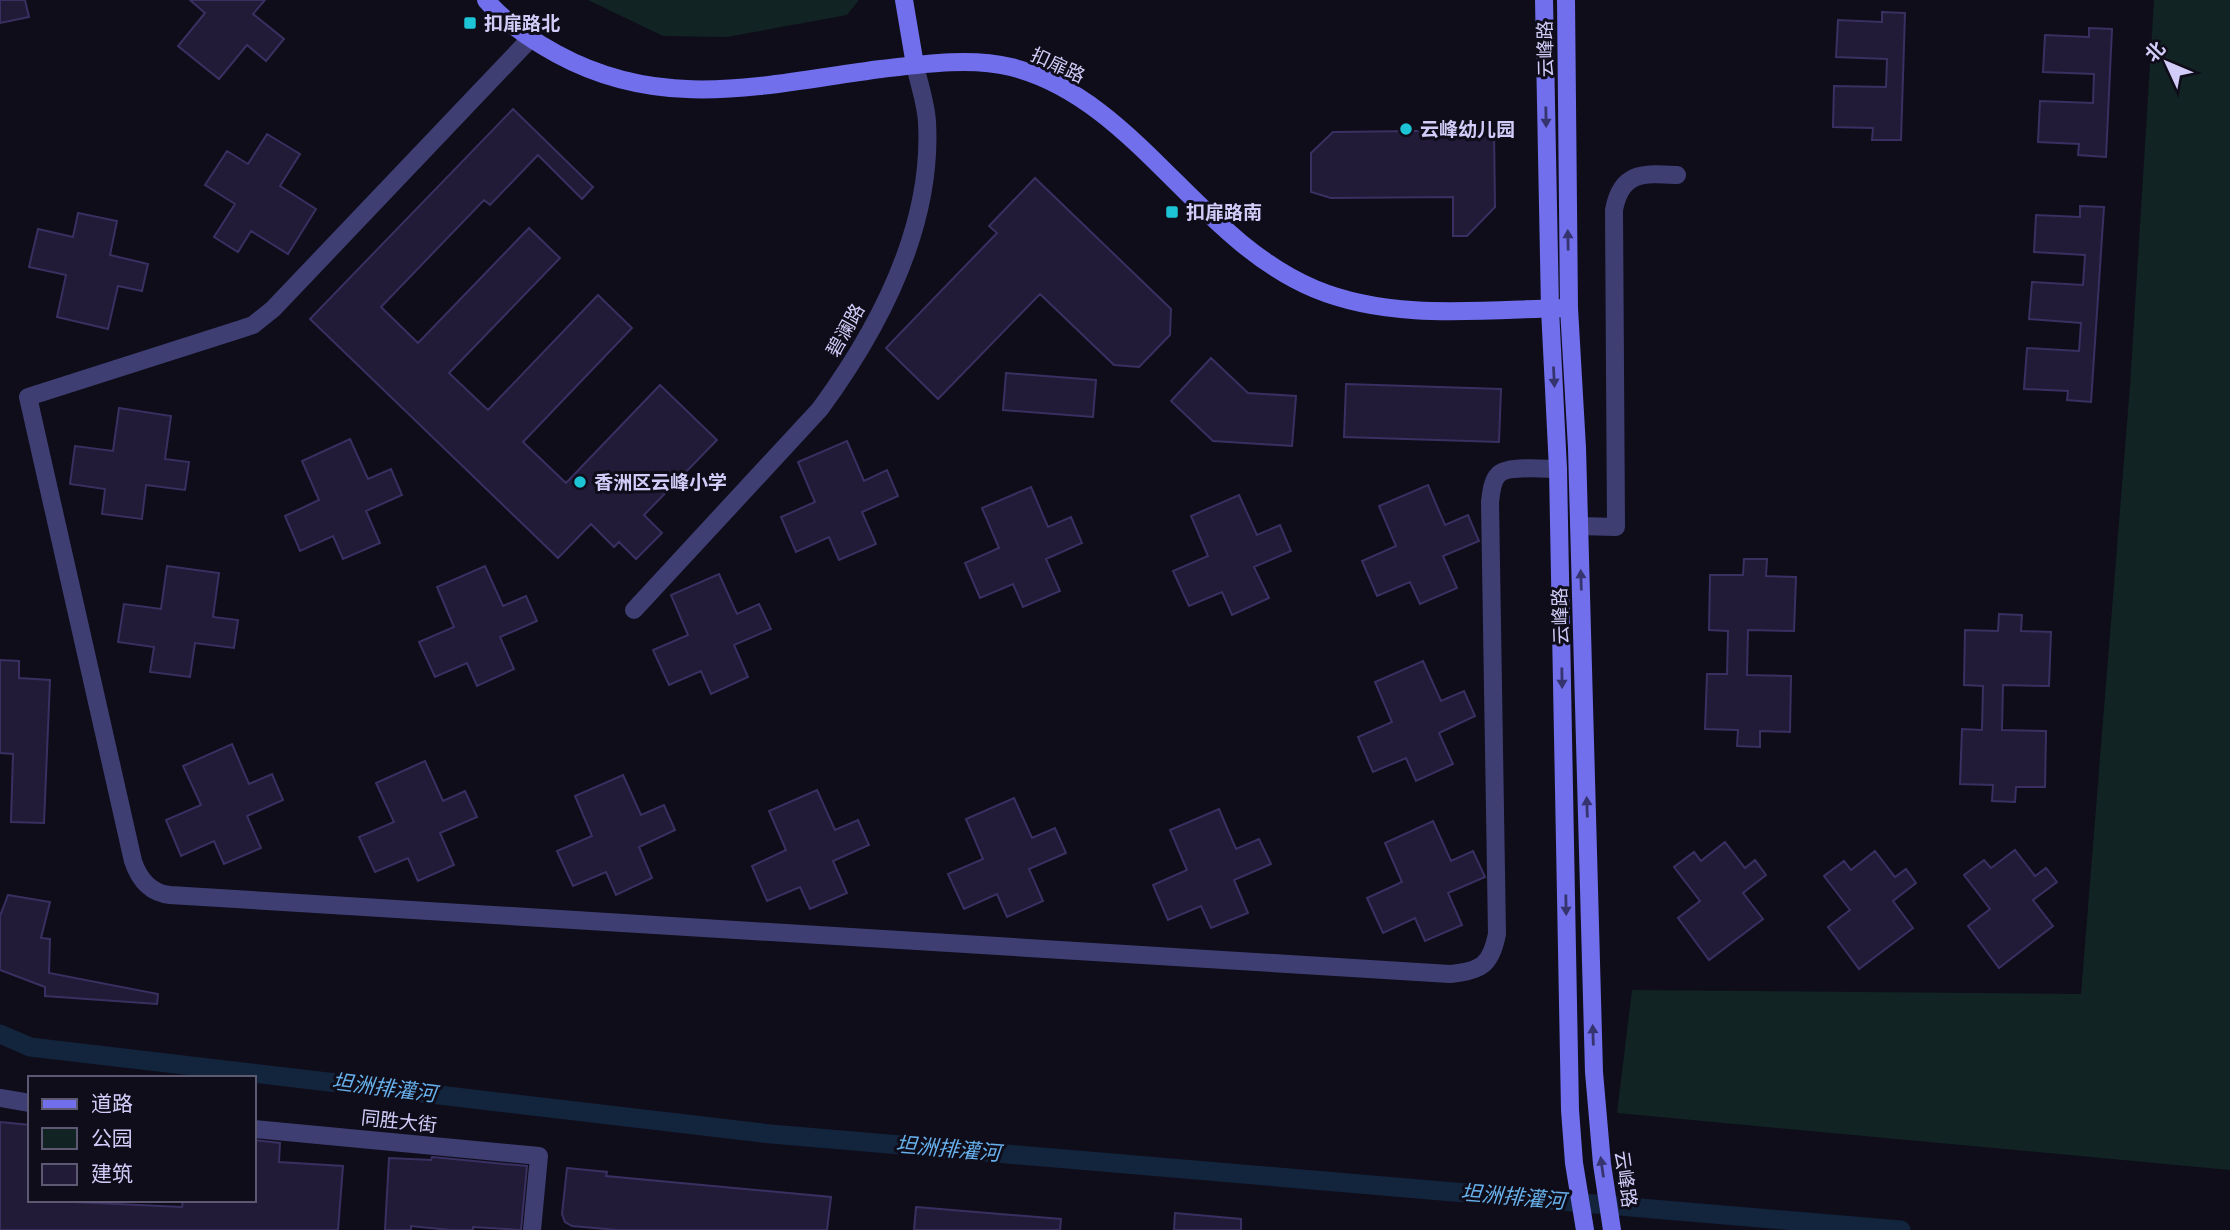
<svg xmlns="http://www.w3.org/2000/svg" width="2230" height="1230" font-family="'Asap Condensed','Noto Sans SC',sans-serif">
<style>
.green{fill:#112322}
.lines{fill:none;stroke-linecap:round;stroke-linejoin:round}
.canal{stroke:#13243d;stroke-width:19}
.building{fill:#211b38;stroke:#393061;stroke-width:2}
.street{stroke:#3f3e73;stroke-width:18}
.secondary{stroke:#716fec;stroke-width:18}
.oneway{fill:#36346e}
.poi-dot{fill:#1cc4d5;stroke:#0f0d1a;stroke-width:2.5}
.labels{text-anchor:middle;stroke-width:6;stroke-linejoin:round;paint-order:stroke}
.poi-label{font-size:19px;font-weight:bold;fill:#d1ccf8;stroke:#0f0d1a;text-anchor:start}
.street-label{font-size:19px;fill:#d1ccf8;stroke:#0f0d1a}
.water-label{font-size:21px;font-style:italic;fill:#67b0eb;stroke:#0f0d1a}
</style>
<rect width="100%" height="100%" fill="#0f0d1a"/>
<path class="green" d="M588,0H859L847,15L727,37L663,36Z
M2154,0H2230V1170L1617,1113L1632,990L2081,994L2130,386Z"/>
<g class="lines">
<path class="canal" d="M0,1034L30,1047L771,1134L1901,1230"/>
</g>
<path class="building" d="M0,0H25L29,17L0,23Z
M190,0H265L253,14L284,39L266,61L247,45L219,79L178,46L205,13Z
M1882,12L1905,13L1901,140H1872L1873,128L1833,127L1834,86L1886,87L1887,59L1836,57L1838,20L1882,22Z
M2089,28L2112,29L2106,157L2078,155L2079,144L2038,142L2040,101L2093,103L2094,74L2043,72L2045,35L2089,37Z
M513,109L593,187L582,199L538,155L490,205L484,200L381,307L418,343L529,228L560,258L449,373L488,410L598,295L632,328L523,442L566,483L660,385L717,440L644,515L662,533L636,559L619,542L614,547L591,524L558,558L310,319Z
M1494,130L1495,207L1467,236H1453V197L1331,198L1311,192V153L1333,132Z
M267,134L300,154L280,186L316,209L288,254L251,231L238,252L214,237L235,204L205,185L227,151L248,164Z
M1035,178L1171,309L1170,335L1139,367L1114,365L1040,294L938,399L886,348L997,233L989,226Z
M2080,206L2104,207L2091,402L2067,400L2068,391L2024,389L2027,348L2079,351L2081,323L2029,319L2032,282L2083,285L2085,255L2034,252L2036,215L2080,217Z
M78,213L117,221L110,255L148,264L142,291L118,286L108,329L57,317L66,275L29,267L38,229L73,237Z
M1211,358L1248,393L1296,396L1292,446L1213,441L1171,401Z
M1006,373L1096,380L1093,417L1003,410Z
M1346,384L1501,389L1499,442L1344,437Z
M119,408L171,416L165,459L189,462L185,490L146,485L142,519L102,514L105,489L70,484L75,446L113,451Z
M350,439L368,479L391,469L402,495L366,511L380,543L343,559L333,536L300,551L285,516L319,500L302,461Z
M847,441L864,481L887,470L898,496L862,512L876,544L839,560L829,537L796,552L781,517L815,502L798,462Z
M1428,485L1445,525L1468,515L1479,541L1443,556L1457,588L1420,604L1410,582L1377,596L1362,561L1396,546L1379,506Z
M1031,487L1048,527L1071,517L1082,543L1046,559L1060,591L1023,607L1013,584L980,598L965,563L999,548L982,508Z
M1239,495L1257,535L1280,525L1291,551L1254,567L1269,598L1232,615L1222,592L1189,606L1173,571L1208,556L1191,516Z
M1744,559H1767L1766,576L1796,577L1794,631L1748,630L1747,675L1791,676L1790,732L1760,731V747L1737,746L1738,730L1705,729L1707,674H1727L1728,631L1709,630L1710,575H1743Z
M167,566L219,573L213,617L238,620L234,648L195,643L190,677L150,672L154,647L118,642L124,604L161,609Z
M485,566L503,606L526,596L537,621L500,637L514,669L477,686L467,663L435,677L419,642L454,627L437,587Z
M719,574L737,614L759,604L771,629L734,645L748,677L711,694L701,671L669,685L653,650L688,635L671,595Z
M1999,614L2022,615L2021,631L2051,632L2049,686L2003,685L2002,730L2046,731L2045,787H2016L2015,802L1992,801L1993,785L1960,784L1962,729L1982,730L1983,686L1964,685L1965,630L1998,631Z
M0,660L19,661V678L50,680L44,823L11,822L13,754L0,753Z
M1423,661L1441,701L1464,691L1475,716L1439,733L1453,764L1416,781L1406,758L1373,772L1358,737L1392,722L1375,682Z
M232,744L249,784L272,774L283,800L247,816L261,848L224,864L214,841L181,856L166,820L201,805L183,766Z
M425,761L443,801L465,791L477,817L440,833L454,865L418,881L408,858L375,872L359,837L394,822L376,783Z
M623,775L641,815L664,805L675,830L639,847L652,878L616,895L606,872L573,886L557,851L592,836L575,796Z
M817,790L835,830L858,820L869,845L833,861L847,893L810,909L800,887L767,901L752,866L786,850L769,811Z
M1014,798L1032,838L1055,828L1066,853L1029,869L1043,901L1007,917L997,894L964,909L948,874L983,859L966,819Z
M1219,809L1236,849L1259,839L1271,864L1234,880L1248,913L1211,928L1201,906L1168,920L1153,885L1187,870L1170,830Z
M1433,821L1451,861L1473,851L1485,877L1448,893L1462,925L1425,941L1415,918L1383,933L1367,898L1402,882L1385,843Z
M1725,842L1745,868L1755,860L1766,875L1743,893L1763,919L1709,960L1678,918L1700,901L1674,867L1694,852L1701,861Z
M2015,850L2035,876L2046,868L2057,882L2033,900L2053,926L1999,968L1968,926L1990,909L1964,875L1984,860L1991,868Z
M1875,851L1895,877L1906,869L1916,883L1893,901L1913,928L1859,969L1828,927L1850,910L1824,876L1844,861L1851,870Z
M8,895L50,902L41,938L50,939L49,973L158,994L157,1004L45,996V987L0,970V916Z
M0,1122L30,1125V1200L182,1207L183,1200H254V1140L280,1143L279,1162L343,1166L338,1230H0Z
M432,1157L527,1166L521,1230L473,1227V1230H450L411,1226V1230H385L389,1158L431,1160Z
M567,1168L607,1172L606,1176L831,1197L827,1230H617L572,1226L565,1222L562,1214Z
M916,1207L1061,1219L1060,1230H914Z
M1175,1213L1241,1219V1230H1174Z"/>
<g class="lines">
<path class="street" d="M531,38L273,309L253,325L241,329L28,397L133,861C139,879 150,893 170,895L1450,974C1481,971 1491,965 1497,934L1490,502C1491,494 1492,481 1498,475C1507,465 1544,469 1558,469
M1579,526L1616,527L1614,210C1621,171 1644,173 1677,175
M634,610L820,409C880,327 933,227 927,122C926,103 919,84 915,65
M0,1098L30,1103
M254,1129L539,1156L532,1230"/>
<path class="secondary" d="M486,0C505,22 531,40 557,54C665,113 766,84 881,69C922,64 971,57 1011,67C1135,98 1197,240 1315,289C1392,321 1480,310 1562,308
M904,0L915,65
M1544,0L1550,309L1558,469L1570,1110L1574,1163L1585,1230
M1566,0L1569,308L1577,448L1594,1072L1602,1164L1612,1230"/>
</g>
<defs><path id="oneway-solid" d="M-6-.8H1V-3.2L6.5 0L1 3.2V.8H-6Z" transform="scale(1.75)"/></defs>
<g class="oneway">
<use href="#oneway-solid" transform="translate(1546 117) rotate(89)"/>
<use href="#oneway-solid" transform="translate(1568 240) rotate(-91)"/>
<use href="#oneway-solid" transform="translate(1554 377) rotate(87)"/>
<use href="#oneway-solid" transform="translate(1581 580) rotate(-92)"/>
<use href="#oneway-solid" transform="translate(1562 678) rotate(89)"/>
<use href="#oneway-solid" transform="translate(1587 807) rotate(-92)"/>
<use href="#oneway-solid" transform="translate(1566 905) rotate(89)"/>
<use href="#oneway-solid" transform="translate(1593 1035) rotate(-92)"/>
<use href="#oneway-solid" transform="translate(1602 1167) rotate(-98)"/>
</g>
<g class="poi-dot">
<rect x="463" y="16" width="14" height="14" rx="3.5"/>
<circle cx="1406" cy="129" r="7"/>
<rect x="1165" y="205" width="14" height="14" rx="3.5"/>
<circle cx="580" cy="482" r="7"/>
</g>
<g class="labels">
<g class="poi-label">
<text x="484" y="30">扣扉路北</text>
<text x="1420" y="136">云峰幼儿园</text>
<text x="1186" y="219">扣扉路南</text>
<text x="594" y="489">香洲区云峰小学</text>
</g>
<g class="street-label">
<text transform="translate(1545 49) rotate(-91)" y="7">云峰路</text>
<text transform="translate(1058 65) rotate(25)" y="7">扣扉路</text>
<text transform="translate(845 330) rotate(-61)" y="7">碧澜路</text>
<text transform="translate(1560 616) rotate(-92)" y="7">云峰路</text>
<text transform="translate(399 1121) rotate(6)" y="7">同胜大街</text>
<text transform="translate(1626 1179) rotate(82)" y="7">云峰路</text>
</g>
<g class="water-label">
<text transform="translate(384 1088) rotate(7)" y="7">坦洲排灌河</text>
<text transform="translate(948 1149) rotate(5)" y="7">坦洲排灌河</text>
<text transform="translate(1513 1197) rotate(5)" y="7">坦洲排灌河</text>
</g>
</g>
<rect x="28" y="1076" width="228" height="126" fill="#0f0d1a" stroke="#5d5973" stroke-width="2"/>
<rect x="42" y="1099" width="35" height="10" fill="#716fec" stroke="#5d5973" stroke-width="2"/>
<text x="91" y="1111" font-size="21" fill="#d1ccf8">道路</text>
<rect x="42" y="1128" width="35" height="21" fill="#112322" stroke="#5d5973" stroke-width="2"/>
<text x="91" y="1146" font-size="21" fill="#d1ccf8">公园</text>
<rect x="42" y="1164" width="35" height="21" fill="#211b38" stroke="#5d5973" stroke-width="2"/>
<text x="91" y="1181" font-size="21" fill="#d1ccf8">建筑</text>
<g transform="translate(2167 63) rotate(314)" stroke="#0f0d1a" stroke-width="5" paint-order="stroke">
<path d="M0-5L12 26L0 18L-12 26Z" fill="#d1ccf8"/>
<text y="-10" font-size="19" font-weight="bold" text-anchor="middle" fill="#d1ccf8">北</text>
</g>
</svg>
